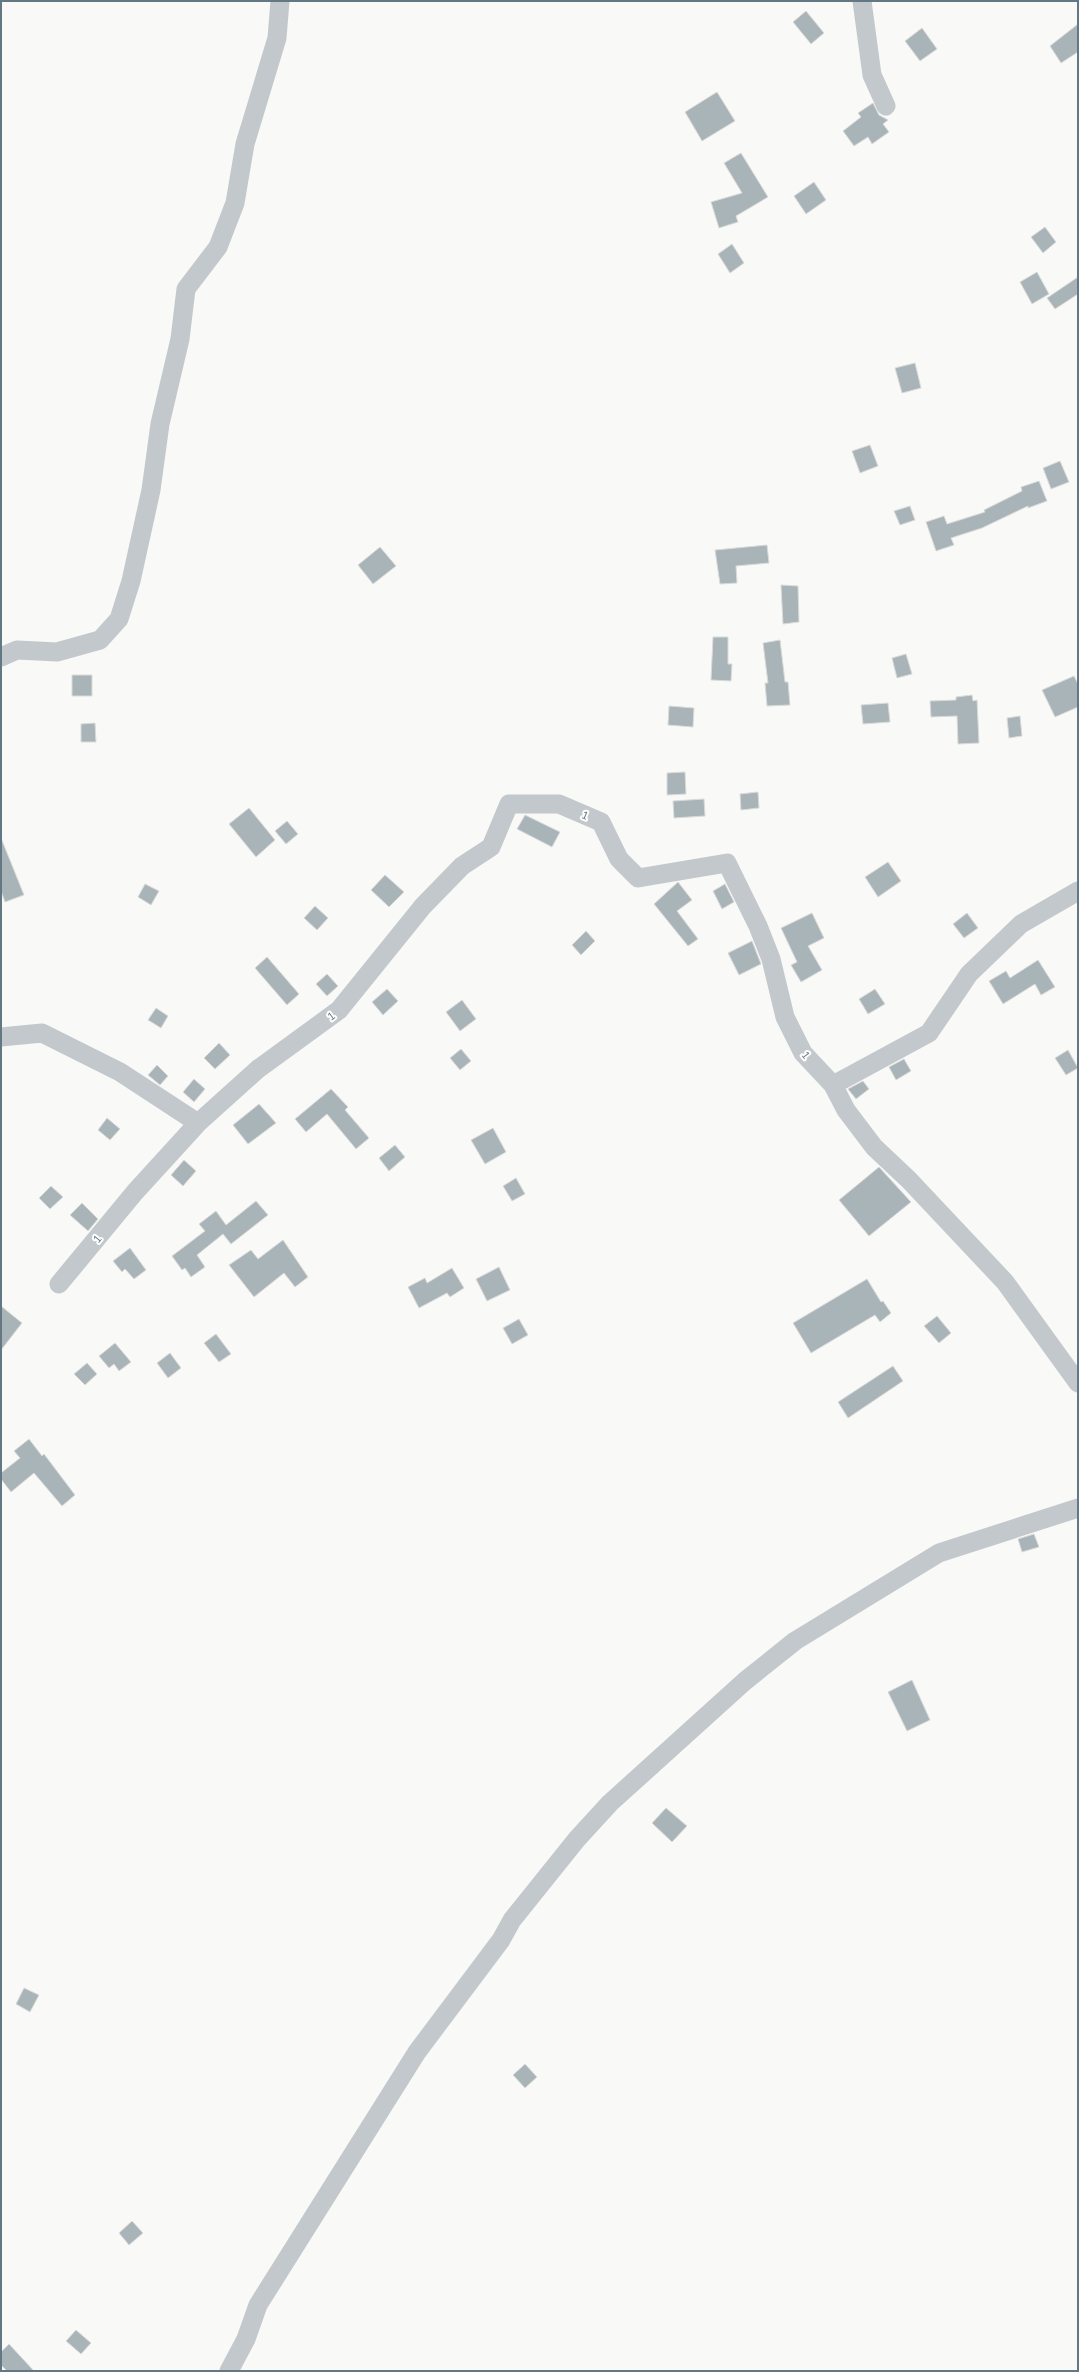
<svg xmlns="http://www.w3.org/2000/svg" width="1079" height="2372" font-family="Mulish,sans-serif">
<style>
.building{fill:#a9b4b9;stroke:#dbdbd9}
.lines{fill:none;stroke-linecap:round;stroke-linejoin:round}
.minor{stroke:#c2c8cb;stroke-width:19}
.labels{text-anchor:middle;stroke-width:4;stroke-linejoin:round;paint-order:stroke}
.street-label{font-size:11px;fill:#647883;stroke:#fff}
</style>
<rect width="100%" height="100%" fill="#f9f9f7"/>
<path class="building" d="M806,11L824,33L811,44L793,22Z
M1078,24V52L1061,63L1050,46Z
M922,28L937,49L920,61L905,41Z
M717,92L735,121L702,141L685,112Z
M873,103L879,115L888,120L883,124L889,132L872,144L868,137L854,146L843,131L861,117L858,113Z
M741,153L768,197L736,216L738,222L719,228L711,202L742,193L724,163Z
M814,182L826,200L806,214L794,196Z
M1045,227L1056,242L1043,253L1031,237Z
M732,244L744,263L730,273L718,254Z
M1037,272L1049,294L1032,304L1020,282Z
M1078,277V294L1055,309L1047,298Z
M915,363L921,388L902,393L895,368Z
M870,445L878,466L860,473L852,451Z
M1060,461L1069,482L1051,489L1043,468Z
M1039,481L1047,501L1028,508V506L982,528L951,538L954,545L936,551L926,522L944,516L947,524L985,512L984,510L1022,491L1021,487Z
M910,506L915,520L900,525L894,511Z
M767,545L769,563L736,566L737,583L720,584L715,550Z
M380,547L396,566L373,584L358,565Z
M781,585L798,586L799,622L783,624Z
M713,637H728V664H732L731,681L711,680Z
M780,640L785,682H788L790,705L767,706L765,683H768L763,643Z
M906,654L912,674L897,678L892,658Z
M72,675H92V696H72Z
M1074,676L1078,684V707L1055,717L1042,690Z
M972,695L973,701L977,700L979,743L958,744L957,716L931,717L930,701L956,700V697Z
M888,703L890,722L863,724L861,705Z
M669,706L694,708L693,727L668,725Z
M1020,716L1022,736L1009,738L1007,718Z
M95,723L96,742H81V724Z
M685,772L686,794L667,795V773Z
M758,792L759,808L741,810L740,794Z
M704,799L705,816L674,818L673,801Z
M249,808L275,840L256,857L229,824Z
M525,815L560,832L552,847L517,829Z
M287,821L298,834L286,844L275,831Z
M1,838L24,895L5,902L1,891Z
M888,862L901,881L878,897L865,877Z
M385,875L404,892L389,907L371,890Z
M678,882L692,900L677,911L698,939L688,946L654,904Z
M145,884L159,891L151,905L138,897Z
M725,884L734,902L722,909L713,891Z
M315,906L328,918L317,930L304,918Z
M812,913L824,938L808,946L822,970L801,982L791,965L797,962L781,928Z
M967,913L978,928L964,938L953,924Z
M586,931L595,941L581,955L572,945Z
M752,941L761,964L739,975L728,953Z
M267,957L299,994L287,1005L255,968Z
M1038,960L1055,987L1041,995L1035,984L1003,1004L989,981L1006,971L1010,978Z
M327,974L338,986L327,996L316,984Z
M387,989L398,1001L383,1015L372,1002Z
M875,989L885,1004L868,1014L859,999Z
M462,1000L476,1019L460,1031L446,1012Z
M156,1008L168,1016L161,1028L148,1020Z
M219,1043L230,1055L215,1069L204,1058Z
M461,1049L471,1061L460,1070L450,1058Z
M1068,1050L1078,1068L1066,1075L1055,1058Z
M904,1059L911,1071L896,1080L889,1067Z
M157,1065L168,1076L160,1085L148,1075Z
M194,1079L205,1089L194,1102L183,1092Z
M863,1081L869,1089L856,1099L848,1089Z
M331,1089L348,1107L345,1110L369,1138L356,1149L327,1114L306,1132L295,1119Z
M259,1104L276,1123L248,1144L233,1125Z
M107,1118L120,1129L110,1140L98,1130Z
M493,1128L506,1152L485,1164L471,1140Z
M395,1145L405,1157L389,1171L379,1158Z
M184,1160L196,1171L183,1186L171,1175Z
M879,1167L911,1202L869,1236L839,1200Z
M516,1178L525,1194L512,1201L503,1186Z
M51,1186L63,1197L50,1209L39,1198Z
M256,1201L268,1215L231,1244L223,1234L197,1255L205,1267L191,1277L185,1268L182,1270L172,1256L205,1231L199,1224L216,1211L226,1225Z
M82,1203L98,1219L88,1231L70,1215Z
M283,1240L308,1277L295,1287L284,1273L254,1297L229,1265L251,1250L258,1259Z
M130,1248L146,1270L134,1279L125,1269L122,1272L113,1261Z
M499,1267L510,1290L487,1301L476,1279Z
M452,1268L464,1288L450,1297L447,1293L419,1308L408,1287L425,1278L427,1283Z
M867,1279L881,1302L883,1301L891,1313L880,1322L875,1315L811,1353L793,1323Z
M1,1306L22,1323L1,1350Z
M937,1316L951,1333L939,1343L924,1326Z
M519,1319L528,1335L512,1344L503,1328Z
M216,1334L231,1354L219,1362L204,1343Z
M115,1343L131,1362L119,1371L114,1364L109,1368L99,1356Z
M170,1353L181,1368L168,1378L157,1363Z
M87,1363L97,1374L85,1385L74,1374Z
M893,1366L903,1381L848,1418L838,1402Z
M29,1439L42,1456L44,1454L75,1495L62,1506L34,1473L11,1492L1,1479V1473L20,1458L14,1451Z
M1034,1534L1039,1547L1022,1552L1018,1539Z
M912,1680L930,1720L907,1731L888,1692Z
M666,1808L687,1826L672,1842L652,1823Z
M24,1988L39,1995L30,2012L16,2004Z
M525,2064L537,2077L525,2088L513,2075Z
M132,2221L143,2233L129,2245L119,2233Z
M76,2330L91,2343L81,2354L66,2341Z
M9,2344L34,2371H7L1,2365V2352Z"/>
<g class="lines">
<path class="minor" d="M862,1L872,75L886,106
M1,657L17,650L57,652L100,640L119,619L131,581L151,490L160,424L180,339L186,289L218,247L235,203L245,144L277,38L280,1
M1,1037L42,1033L120,1072L198,1123
M833,1085L846,1110L874,1147L909,1180L1005,1282L1078,1383
M59,1284L135,1192L198,1123L258,1069L339,1010L423,906L462,866L491,847L509,804H559L601,822L619,859L638,878L727,863L758,926L771,959L785,1017L803,1053L833,1085L929,1033L969,974L1021,924L1078,891
M229,2371L246,2339L258,2305L417,2052L501,1940L512,1920L577,1839L610,1803L745,1681L795,1641L939,1553L1078,1508"/>
</g>
<g class="labels">
<g class="street-label">
<text transform="translate(585 815) rotate(23)" y="4">1</text>
<text transform="translate(331 1016) rotate(-37)" y="4">1</text>
<text transform="translate(806 1055) rotate(52)" y="4">1</text>
<text transform="translate(97 1239) rotate(-50)" y="4">1</text>
</g>
</g>
<rect width="1079" height="2372" fill="none" stroke="#647883" stroke-width="4"/>
</svg>
